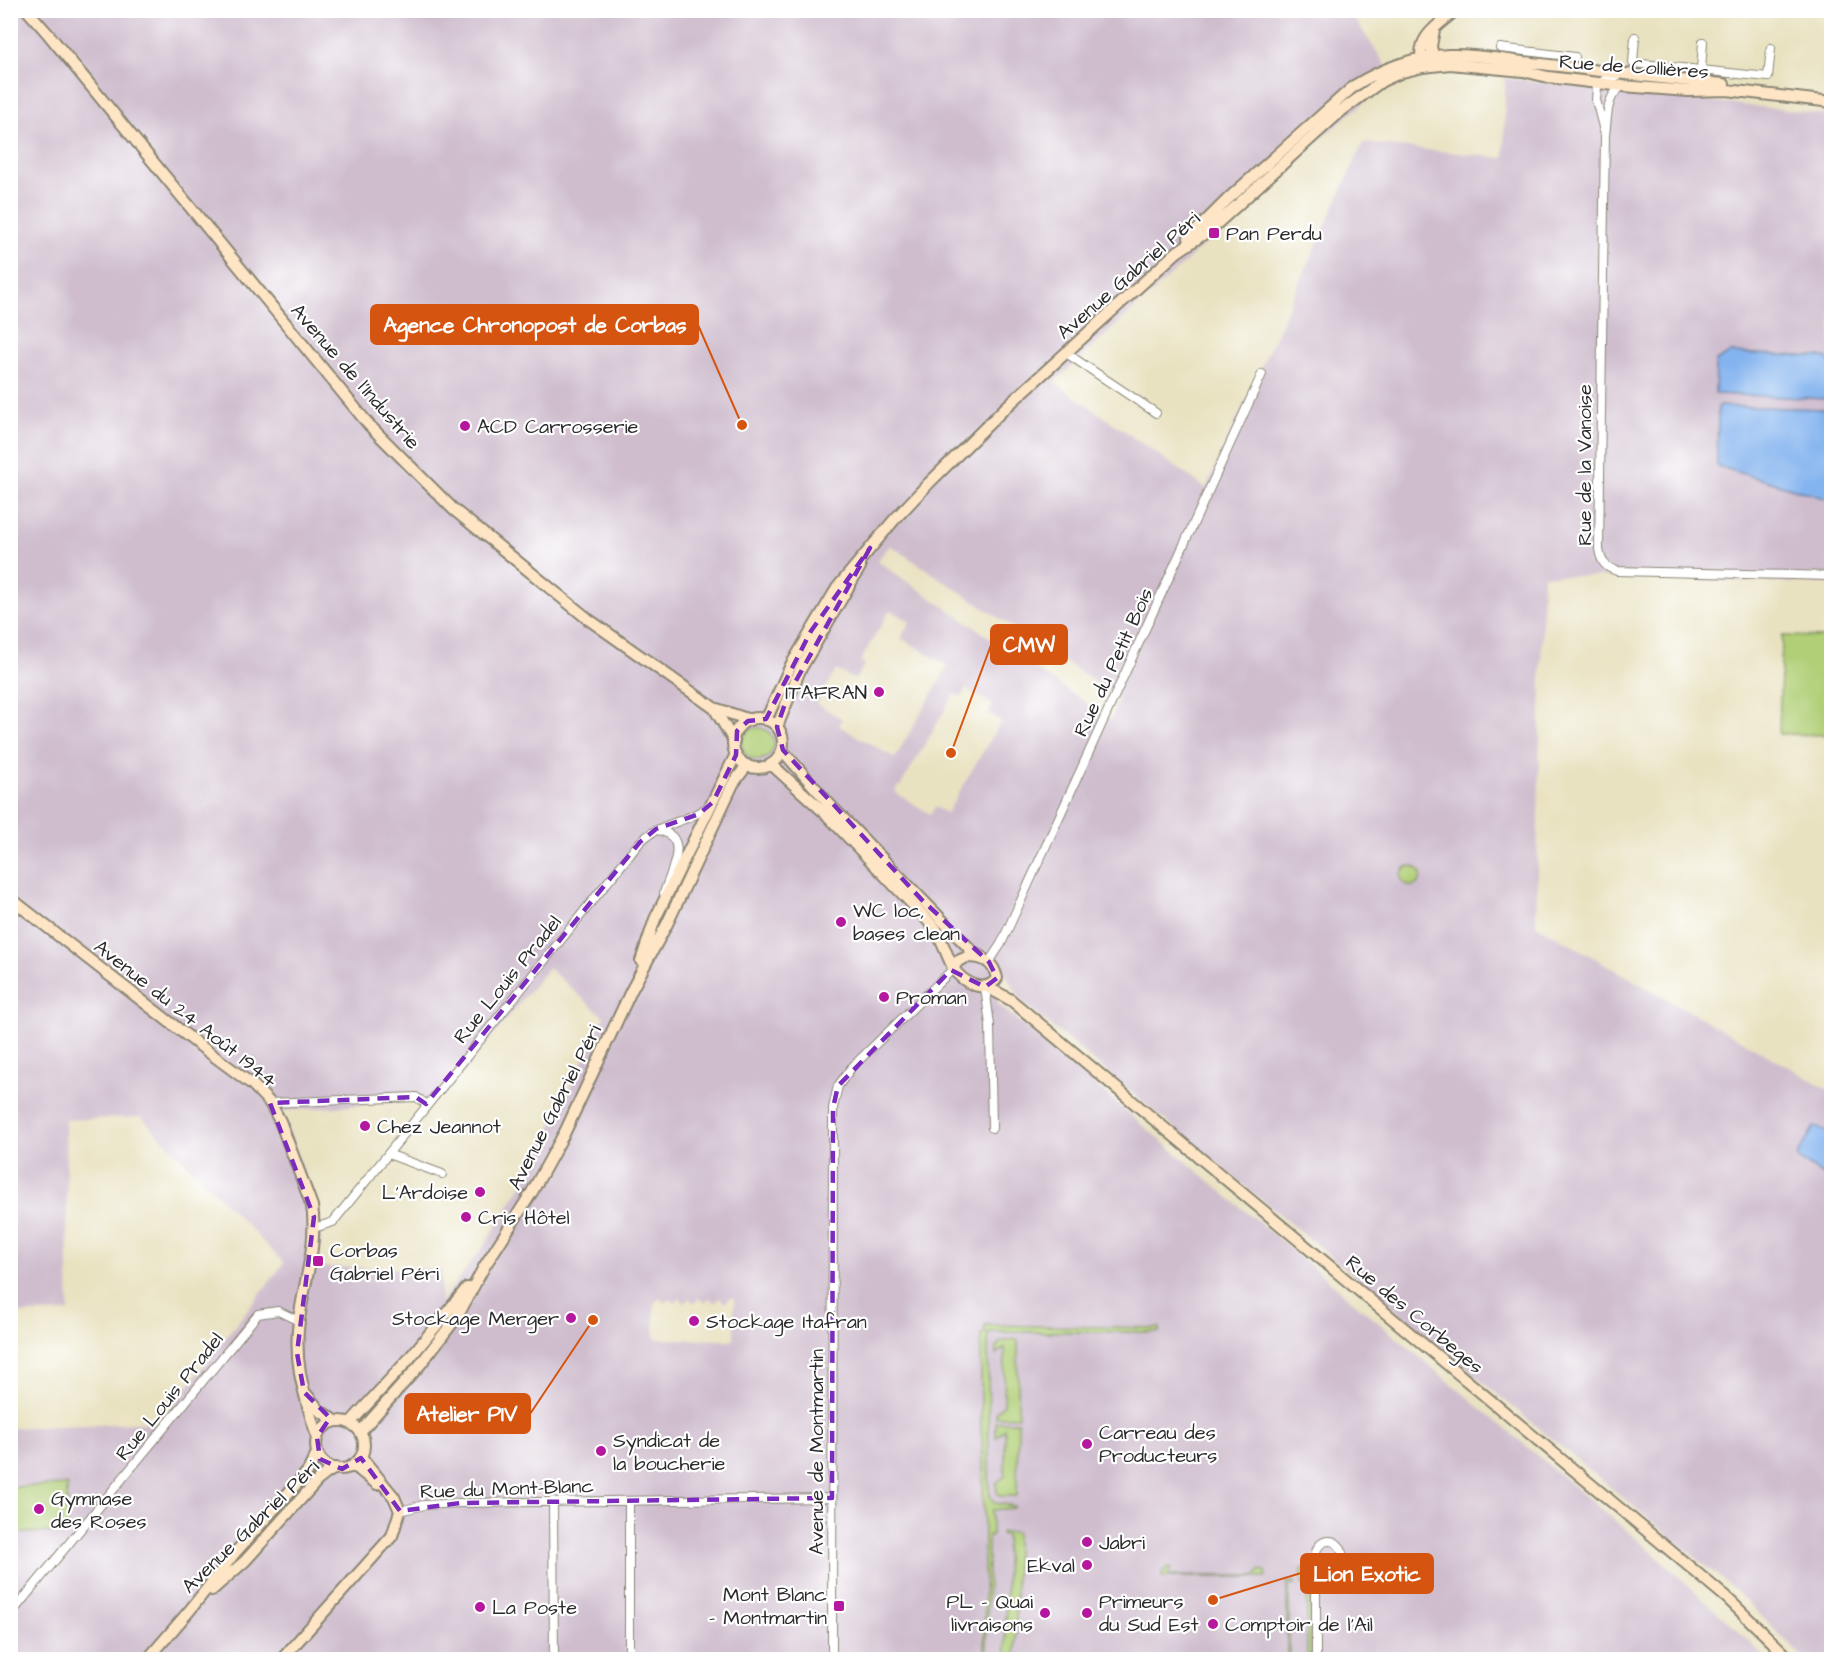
<svg xmlns="http://www.w3.org/2000/svg" width="1842" height="1670" font-family="'Architects Daughter',sans-serif">
<style>
.industrial{fill:#cfbdce;fill-rule:evenodd}
.green{fill:#b0cf76;stroke:#6e7d50;stroke-width:1.5}
.water{fill:#84b4ef;stroke:#58708d;stroke-width:1.5}
.lines{fill:none;stroke-linecap:round;stroke-linejoin:round}
.street-casing{stroke:#8a8676;stroke-width:10}
.secondary-casing{stroke:#8a8676;stroke-width:14}
.street{stroke:#fff;stroke-width:8}
.secondary{stroke:#fee5c5;stroke-width:10}
.marked{fill:none;stroke:#7b2cbf;stroke-width:4.5;stroke-dasharray:12 8;stroke-linejoin:round}
.poi-dot{fill:#b5179e;stroke:#fff;stroke-width:2}
.labels{text-anchor:middle;stroke-width:4.5;stroke-linejoin:round;paint-order:stroke}
.street-label{font-size:20px;fill:#2b2b2b;stroke:#fff}
.poi-label{font-size:20px;fill:#2b2b2b;stroke:#fff;text-anchor:start}
.leader{fill:none;stroke:#d5540f;stroke-width:2}
.callout-dot{fill:#d5540f;stroke:#fff;stroke-width:2}
.callout{fill:#d5540f;stroke:#d5540f;stroke-width:2}
.callout-label{font-size:21px;text-anchor:middle;font-weight:bold;fill:#fff}
</style>
<rect width="100%" height="100%" fill="#fff"/>
<filter id="ink" filterUnits="userSpaceOnUse"><feTurbulence type="fractalNoise" baseFrequency=".0167" numOctaves="2"/><feDisplacementMap in="SourceGraphic" scale="12" xChannelSelector="R" yChannelSelector="G"/><feConvolveMatrix kernelMatrix="1 2 1 2 8 2 1 2 1" color-interpolation-filters="sRGB"/></filter>
<filter id="wash" filterUnits="userSpaceOnUse"><feTurbulence type="fractalNoise" baseFrequency=".008" numOctaves="4" result="noise"/><feDisplacementMap in="SourceGraphic" scale="24" xChannelSelector="R" yChannelSelector="G"/><feGaussianBlur stdDeviation="1.35" result="paint"/><feColorMatrix in="noise" values="0 0 0 0 0 0 0 0 0 0 0 0 0 0 0 0 0 1.4 0 .05"/><feComposite in="paint" operator="in"/></filter>
<g filter="url(#wash)">
<rect width="100%" height="100%" fill="#e9e2c1"/>
<path class="industrial" d="M11,11H1349L1383,61L1394,85L1370,98L1329,131L1054,382L1206,488L1363,143L1504,158L1505,78L1831,115V584L1543,575L1536,925L1831,1091V1659H1804L1736,1591L1022,1002L1000,964L998,1004L1651,1551L1748,1640L1766,1659H11L10,1428L160,1422L284,1263L141,1117L65,1120L69,1312L11,1314ZM890,545L1119,698L1110,719L877,561ZM890,610L910,621L901,638L948,666L895,758L839,726L842,719L817,704L836,670L855,680L865,664L860,661ZM966,689L993,705L988,713L1001,721L947,813L935,807L930,814L895,792L898,786L900,787L954,694L961,697ZM548,968L604,1017L524,1182L483,1247L441,1302V1269L318,1267L321,1245L319,1215L282,1111L416,1101L444,1096ZM660,1298L665,1303L670,1298L675,1303L680,1298L685,1303L689,1298L694,1303L699,1298L705,1303L710,1298L715,1303L720,1298L725,1303L730,1298H734V1340L655,1339L654,1303Z"/>
<path class="green" d="M1782,636L1831,637V735L1779,734Z
M742 744a16 16 0 1 1 32 0a16 16 0 1 1-32 0Z
M1401 876a10 10 0 1 1 20 0a10 10 0 1 1-20 0Z
M985,1325L1160,1328V1332H988L989,1488L990,1496L995,1503L1014,1506V1508L992,1510V1535H988L987,1660L985,1659L983,1451L981,1429V1334L985,1333Z
M1016,1339L1018,1340V1417H996V1412L1004,1404L1005,1348L996,1354V1349L1000,1342Z
M996,1422H1018L1017,1496H1000L997,1493L996,1483L1005,1476V1429L996,1437Z
M67,1485L68,1532L11,1533V1487Z
M1001,1532H1016V1659H1006V1535H1001Z
M1311,1566V1659L1307,1660V1585H1302V1569Z
M1168,1568L1172,1569L1168,1573L1170,1576H1255L1261,1570L1265,1571L1266,1577H1162L1163,1571Z
M1287,1582H1295V1585H1289V1660L1287,1659Z"/>
<path class="water" d="M1730,353L1826,357L1831,364V397L1828,399L1715,394L1716,361Z
M1718,406L1831,409V500L1717,466Z
M1814,1127H1818L1831,1134V1180L1798,1159V1155Z"/>
</g>
<g filter="url(#ink)">
<g class="lines">
<g class="street-casing">
<path id="street" d="M1635,37L1633,63L1768,77L1771,48
M1500,48L1575,57
M1701,70L1703,42
M1617,76L1604,80L1597,87L1596,100L1605,135C1608,117 1605,96 1623,86
M1605,135L1599,549C1601,562 1605,567 1617,571L1832,576
M1066,353L1156,413
M657,830C692,836 671,870 664,893
M989,962L1001,944L1012,920L1262,374
M985,987L990,1025L992,1128
M270,1103L416,1097L426,1104
M388,1154L442,1174
M314,1228L333,1222L640,842C660,822 688,823 710,805
M553,1501L554,1660
M400,1511L424,1505L460,1503L832,1498
M1316 1554a13 13 0 1 1 26 0a13 13 0 1 1-26 0Z
M10,1615L258,1314L278,1311L299,1321
M629,1660V1501
M832,1660L833,1108L838,1086L851,1068L953,969
M1316,1660V1577L1321,1564"/>
</g>
<g class="secondary-casing">
<path id="secondary" d="M27,10L49,35L369,425L453,509L588,619L714,708L750,720
M1434,30L1431,46L1434,62
M1422,64C1416,37 1437,26 1456,10
M1189,238L1229,198L1354,86C1382,68 1417,56 1449,55C1476,54 1505,60 1532,63C1596,70 1659,79 1724,84
M714,708L734,741
M733 743a25 25 0 1 1 50 0a25 25 0 1 1-50 0Z
M766,720L791,665L837,588L894,520L929,483L1004,409L1177,252L1211,229L1341,111L1382,81L1402,72L1423,67L1450,64L1523,71L1548,77L1623,86L1688,91L1727,90L1832,102
M777,727L800,670L860,567
M782,750L831,806L972,951L982,957
M771,764L824,812L936,929L953,968
M10,898L199,1045L253,1085L270,1103L280,1121L312,1206C318,1244 304,1282 299,1320C293,1364 305,1396 317,1437
M967,957C983,957 993,961 997,978C986,996 962,982 953,968L958,961Z
M641,961L655,919L736,754
M987,987L1011,1000L1727,1598L1791,1660
M306,1394L320,1411L336,1421
M316 1445a24 24 0 1 1 48 0a24 24 0 1 1-48 0Z
M350,1423L408,1360L467,1288
M360,1432L419,1366L457,1317L484,1267L532,1192L565,1132L631,991L667,924L733,784L747,765
M353,1465L377,1484
M212,1590L245,1561L318,1480L327,1473L336,1468
M147,1660L190,1610L234,1554L308,1471L317,1453
M281,1660L392,1536L400,1511L394,1497L361,1457"/>
</g>
<use href="#street" class="street"/>
<use href="#secondary" class="secondary"/>
</g>
</g>
<path class="marked" d="M870,548L788,695L777,727L783,750L922,900L989,962L997,978L985,987L951,970L838,1086L833,1108L832,1498L460,1503L400,1511L361,1458L342,1469L320,1459L317,1437L330,1418L304,1392L297,1353L314,1217L270,1103L416,1097L426,1104L640,842L656,829L699,814L713,802L736,755L737,731L748,721L766,719L811,631Z"/>
<g class="poi-dot">
<rect x="1208" y="227" width="12" height="12" rx="3"/>
<circle cx="465" cy="426" r="6"/>
<circle cx="879" cy="692" r="6"/>
<circle cx="841" cy="922" r="6"/>
<circle cx="884" cy="997" r="6"/>
<circle cx="365" cy="1126" r="6"/>
<circle cx="480" cy="1192" r="6"/>
<circle cx="466" cy="1217" r="6"/>
<rect x="312" y="1255" width="12" height="12" rx="3"/>
<circle cx="571" cy="1318" r="6"/>
<circle cx="694" cy="1321" r="6"/>
<circle cx="1087" cy="1444" r="6"/>
<circle cx="601" cy="1451" r="6"/>
<circle cx="39" cy="1509" r="6"/>
<circle cx="1087" cy="1542" r="6"/>
<circle cx="1087" cy="1565" r="6"/>
<rect x="833" y="1600" width="12" height="12" rx="3"/>
<circle cx="480" cy="1607" r="6"/>
<circle cx="1045" cy="1613" r="6"/>
<circle cx="1087" cy="1613" r="6"/>
<circle cx="1213" cy="1624" r="6"/>
</g>
<g class="labels">
<g class="street-label">
<text transform="translate(1634 66) rotate(4)" y="7">Rue de Collières</text>
<text transform="translate(1128 275) rotate(-41)" y="7">Avenue Gabriel Péri</text>
<text transform="translate(356 376) rotate(49)" y="7">Avenue de l'Industrie</text>
<text transform="translate(1584 465) rotate(-90)" y="7">Rue de la Vanoise</text>
<text transform="translate(1113 662) rotate(-65)" y="7">Rue du Petit Bois</text>
<text transform="translate(507 979) rotate(-51)" y="7">Rue Louis Pradel</text>
<text transform="translate(186 1013) rotate(38)" y="7">Avenue du 24 Août 1944</text>
<text transform="translate(554 1107) rotate(-63)" y="7">Avenue Gabriel Péri</text>
<text transform="translate(1415 1314) rotate(40)" y="7">Rue des Corbeges</text>
<text transform="translate(169 1396) rotate(-51)" y="7">Rue Louis Pradel</text>
<text transform="translate(816 1452) rotate(-90)" y="7">Avenue de Montmartin</text>
<text transform="translate(507 1488) rotate(-2)" y="7">Rue du Mont-Blanc</text>
<text transform="translate(250 1526) rotate(-44)" y="7">Avenue Gabriel Péri</text>
</g>
<g class="poi-label">
<text x="1226" y="240">Pan Perdu</text>
<text x="477" y="433">ACD Carrosserie</text>
<text x="867" y="699" text-anchor="end">ITAFRAN</text>
<text x="853" y="917">WC loc,<tspan x="853" dy="23">bases clean</tspan></text>
<text x="896" y="1004">Proman</text>
<text x="377" y="1133">Chez Jeannot</text>
<text x="468" y="1199" text-anchor="end">L'Ardoise</text>
<text x="478" y="1224">Cris Hôtel</text>
<text x="330" y="1257">Corbas<tspan x="330" dy="23">Gabriel Péri</tspan></text>
<text x="559" y="1325" text-anchor="end">Stockage Merger</text>
<text x="706" y="1328">Stockage Itafran</text>
<text x="1099" y="1439">Carreau des<tspan x="1099" dy="23">Producteurs</tspan></text>
<text x="613" y="1447">Syndicat de<tspan x="613" dy="23">la boucherie</tspan></text>
<text x="51" y="1505">Gymnase<tspan x="51" dy="23">des Roses</tspan></text>
<text x="1099" y="1549">Jabri</text>
<text x="1075" y="1572" text-anchor="end">Ekval</text>
<text x="827" y="1601" text-anchor="end">Mont Blanc<tspan x="827" dy="23">- Montmartin</tspan></text>
<text x="1033" y="1608" text-anchor="end">PL - Quai<tspan x="1033" dy="23">livraisons</tspan></text>
<text x="1099" y="1608">Primeurs<tspan x="1099" dy="23">du Sud Est</tspan></text>
<text x="492" y="1614">La Poste</text>
<text x="1225" y="1631">Comptoir de l'Ail</text>
</g>
</g>
<path class="leader" d="M742 425L698 325M951 753L991 645M593 1320L530 1414M1213 1600L1301 1573"/>
<g class="callout-dot">
<circle cx="742" cy="425" r="6"/>
<circle cx="951" cy="753" r="6"/>
<circle cx="593" cy="1320" r="6"/>
<circle cx="1213" cy="1600" r="6"/>
</g>
<g class="callout">
<rect x="371" y="305" width="327" height="39" rx="6"/>
<rect x="991" y="625" width="76" height="39" rx="6"/>
<rect x="405" y="1394" width="125" height="39" rx="6"/>
<rect x="1301" y="1554" width="132" height="39" rx="6"/>
</g>
<g class="callout-label">
<text x="535" y="332">Agence Chronopost de Corbas</text>
<text x="1029" y="652">CMW</text>
<text x="467" y="1421">Atelier PIV</text>
<text x="1367" y="1581">Lion Exotic</text>
</g>
<rect width="1842" height="1670" fill="none" stroke="#fff" stroke-width="36"/>
</svg>
